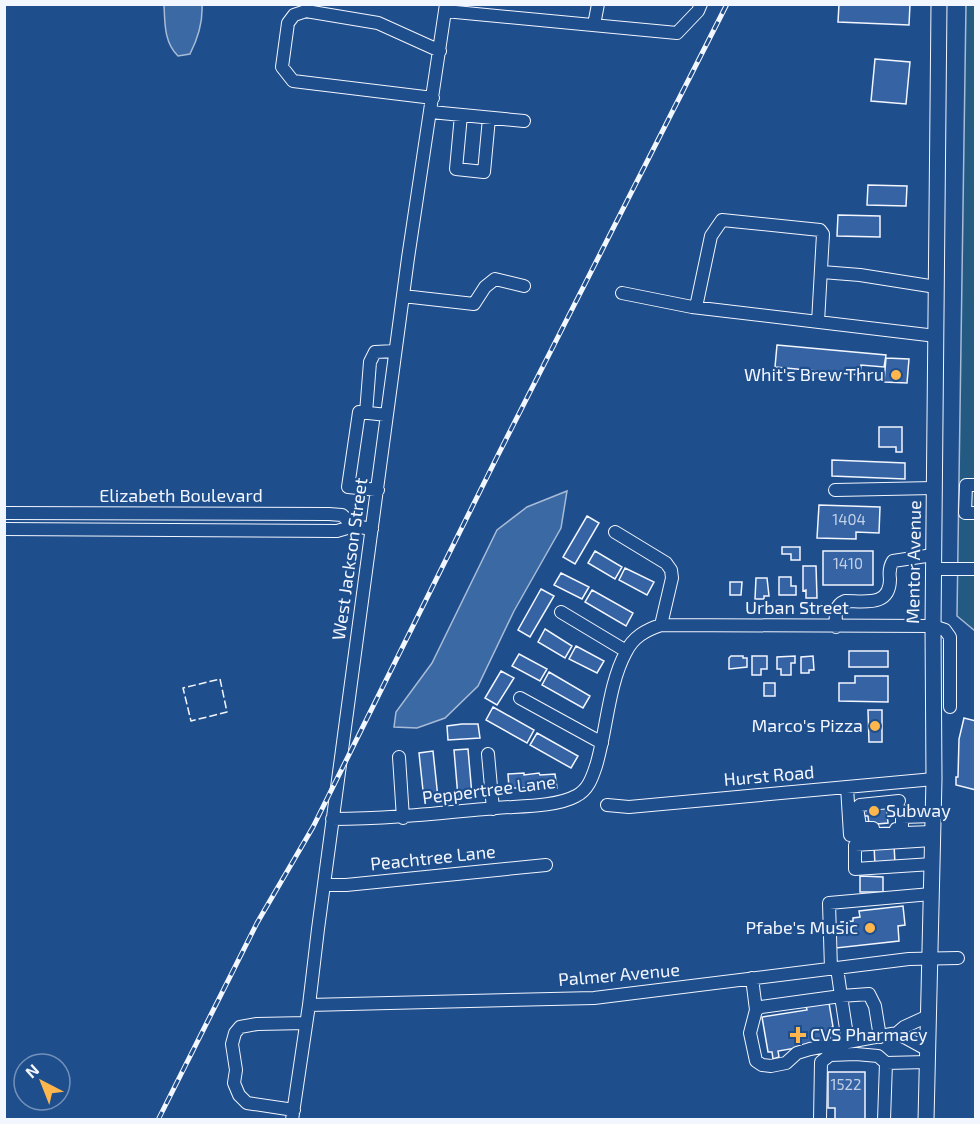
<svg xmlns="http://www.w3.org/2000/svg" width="980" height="1124" font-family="'Exo 2',sans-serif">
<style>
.green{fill:#245a82;stroke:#a8bbd7;stroke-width:1.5}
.water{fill:#3b69a3;stroke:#a8bbd7;stroke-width:1.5}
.building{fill:#3563a3;stroke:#f2f6ff;stroke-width:1.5}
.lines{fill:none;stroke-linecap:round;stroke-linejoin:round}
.minor-casing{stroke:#f2f6ff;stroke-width:14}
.major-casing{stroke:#f2f6ff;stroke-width:17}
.minor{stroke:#1f4e8c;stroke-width:12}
.major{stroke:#1f4e8c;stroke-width:15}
.rail-casing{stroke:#f2f6ff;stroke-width:5}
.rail{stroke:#1f4e8c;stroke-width:3;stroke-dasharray:9;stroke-linecap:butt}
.fence{stroke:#f2f6ff;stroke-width:1.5;stroke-dasharray:8 3;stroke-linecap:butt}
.poi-dot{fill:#ffb74d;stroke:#1f4e8c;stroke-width:2}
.labels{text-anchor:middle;stroke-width:4.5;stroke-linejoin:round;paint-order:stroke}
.number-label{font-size:15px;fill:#c3d1e8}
.poi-label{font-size:18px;fill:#f2f6ff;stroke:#1f4e8c;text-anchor:end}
.street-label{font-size:18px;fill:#f2f6ff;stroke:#1f4e8c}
</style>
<rect width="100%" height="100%" fill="#1f4e8c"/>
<path class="green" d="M975,4V631L957,616L966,5Z"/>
<path class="water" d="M164,5H202C203,23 198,38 190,54L178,56C164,42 165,24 164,5Z
M567,491L561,528L514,611L478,686L445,718L417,728L394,727L396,712L432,663L497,530L527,507Z"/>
<path class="building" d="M839,4H910L909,25L838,22Z
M875,59L910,62L906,104L871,101Z
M868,185L907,186L906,206L867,205Z
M838,215L880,216V237L837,236Z
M777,345L886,355L884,367L861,365L860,375L775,367Z
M886,358L909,359L907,383L884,382Z
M879,427H902V452H896V447H879Z
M832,460L905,463V479L832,476Z
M819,505L880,507L879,533L856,532V539L817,538Z
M587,516L599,523L575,564L563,557Z
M782,547H800V560H791V554H782Z
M595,551L622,567L615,579L588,563Z
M823,551H873V585H823Z
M803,566H816L817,598H806V590L803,591Z
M625,568L654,582L647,595L619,580Z
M561,573L589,587L582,599L554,585Z
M779,577H791V586H796V595H779Z
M756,578H767L769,596H764V599H755Z
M730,582H742L741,595H730Z
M541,589L554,596L530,637L518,630Z
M592,590L633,613L626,626L585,602Z
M545,629L572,646L565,658L538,642Z
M576,646L604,661L597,673L569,659Z
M849,651H888V667H849Z
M519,654L547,669L540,681L512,666Z
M731,656H743V658H747V667L729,669V658Z
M752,656H767V669H761V675H752Z
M795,656V663H791V675H781V669H777V657Z
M813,656L814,670H809V673H801V657Z
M501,671L514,678L497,705L485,698Z
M549,672L590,696L583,708L542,685Z
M855,676H888V702L839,701V683H855Z
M764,683H775V696H764Z
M493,707L534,730L527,743L486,720Z
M868,710H882V742H869Z
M964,718L976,721V790L956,785V777H958L959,739Z
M462,724H478L480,738L448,740L447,726Z
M537,733L578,756L571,768L530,745Z
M468,749L472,795L458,797L454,750Z
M433,751L438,798L424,800L419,753Z
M524,773V775L539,773L540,775L555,774L557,788H509L508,774Z
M886,804L888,823L877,824V826L869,824L868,816H862L861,807Z
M894,844L895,864L875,865L874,846Z
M860,876L883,877V892H860Z
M903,906L905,925L898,926L899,941L836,948L834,932L842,931L841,922L853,921V918L860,917L859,911Z
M829,1003L833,1027L829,1028L831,1042L778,1051L779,1057L773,1059L772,1052H768L762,1017L807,1010L806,1006Z
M828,1072H865V1120H835V1108H828Z"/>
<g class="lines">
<g class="minor-casing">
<path id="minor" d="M445,11L677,33L698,11L701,4
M594,25L598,4
M433,98L293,81L282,67L288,23L294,15L306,11L378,23L440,51
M431,112L524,121
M461,115L456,169L484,172L489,118
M822,272L860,275L936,287
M622,293L692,307L936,336
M403,296L474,304L485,287L495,279L524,286
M696,307L711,236L722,220L820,230L823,234L818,322
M366,413L370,362L375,352L395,351
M976,485H966L965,513H976
M378,490L348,487L359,412L387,415
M835,490L934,488
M4,513L329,514L342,515L354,526
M4,529L337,531L354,526L372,529
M933,569H976
M561,612L626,651
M661,625L933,626L945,630L950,637V707
M836,627C836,616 833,606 845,601C865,601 890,607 890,579C889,572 889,567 893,561L933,555
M520,698L602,743
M488,754L493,809
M399,757L403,818
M847,787L850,835L932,832
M607,805L629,807L934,779
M902,811V817L933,816
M332,819C387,819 441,813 496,808C519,806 556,807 576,796C588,790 592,778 596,766C607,730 608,685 626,652C633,637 646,630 661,625L672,578L671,570L666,563L615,532
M873,828H863L860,826L857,808L860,805L899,801
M896,829L902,832V817
M932,864L855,869V845L932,840
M324,885H346L546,865
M837,968L841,996L761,1007L756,1010L750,1033L756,1061L762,1065L771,1066L786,1063L797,1053L810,1049L897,1033
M831,969L829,903L931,894
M752,978L756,1010
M309,1005L594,998L909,959L958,958
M848,1042L841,996L869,994L875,1006L880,1037
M928,1050L897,1033L904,1027L928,1016
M886,1063L927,1062
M294,1110L247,1103L239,1095L234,1083L236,1070L232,1044L235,1033L240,1027L257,1024L306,1023
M292,1120L309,1005L318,929L408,258L446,4
M820,1120L821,1062L830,1055L856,1054L878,1056L886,1063L884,1120"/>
</g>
<g class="major-casing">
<path id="major" d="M926,1120L934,779L933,626L939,4"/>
</g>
<use href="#minor" class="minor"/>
<use href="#major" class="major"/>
<g class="rail-casing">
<path id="rail" d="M158,1120L257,923L313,827L497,457L727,4"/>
</g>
<use href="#rail" class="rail"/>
<path class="fence" d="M220,679L227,712L191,721L183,688Z"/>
</g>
<g class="poi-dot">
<circle cx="896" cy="375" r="6"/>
<circle cx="875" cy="726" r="6"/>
<circle cx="874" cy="811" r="6"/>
<circle cx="870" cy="928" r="6"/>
<path d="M795 1026h6v6h6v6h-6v6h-6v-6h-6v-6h6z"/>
</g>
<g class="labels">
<g class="number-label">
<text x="849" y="525">1404</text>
<text x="848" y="569">1410</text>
<text x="846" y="1090">1522</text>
</g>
<g class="poi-label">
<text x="884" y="381">Whit's Brew Thru</text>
<text x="863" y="732">Marco's Pizza</text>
<text x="886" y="817" text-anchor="start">Subway</text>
<text x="858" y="934">Pfabe's Music</text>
<text x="810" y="1041" text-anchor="start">CVS Pharmacy</text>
</g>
<g class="street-label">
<text x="181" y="502">Elizabeth Boulevard</text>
<text transform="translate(350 559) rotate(-82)" y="6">West Jackson Street</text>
<text transform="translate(914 562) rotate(-89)" y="6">Mentor Avenue</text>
<text x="797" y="614">Urban Street</text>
<text transform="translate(769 776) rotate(-5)" y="6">Hurst Road</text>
<text transform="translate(489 790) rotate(-7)" y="6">Peppertree Lane</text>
<text transform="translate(433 858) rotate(-6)" y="6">Peachtree Lane</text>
<text transform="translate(619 975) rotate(-5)" y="6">Palmer Avenue</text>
</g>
</g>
<rect width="980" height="1124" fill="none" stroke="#f2f6ff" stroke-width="12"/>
<g transform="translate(42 1082) rotate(318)"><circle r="28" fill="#1f4e8c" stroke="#7391ba" stroke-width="1.5"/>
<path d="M0-4.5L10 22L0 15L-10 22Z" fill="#ffb74d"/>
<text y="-9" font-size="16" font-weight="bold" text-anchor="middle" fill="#f2f6ff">N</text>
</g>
</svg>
